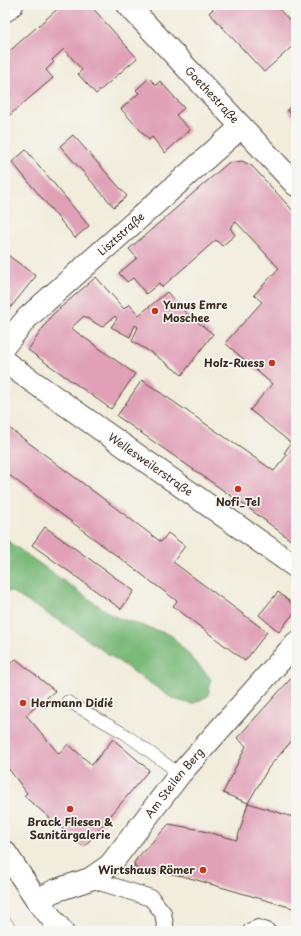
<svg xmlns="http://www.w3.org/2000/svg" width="301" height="936" font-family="'Playpen Sans',sans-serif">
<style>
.forest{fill:#7bba7a;stroke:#5b724c}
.building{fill:#e0a1b7}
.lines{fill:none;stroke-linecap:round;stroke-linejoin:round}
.service-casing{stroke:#56473a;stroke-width:12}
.pedestrian-casing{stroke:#56473a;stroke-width:18}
.minor-casing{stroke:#56473a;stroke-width:24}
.tertiary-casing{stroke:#56473a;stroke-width:24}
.secondary-casing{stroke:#56473a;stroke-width:24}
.service{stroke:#fff;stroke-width:11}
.pedestrian{stroke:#fff;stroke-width:16}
.minor{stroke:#fff;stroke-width:22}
.tertiary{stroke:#fff;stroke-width:22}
.secondary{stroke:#fff;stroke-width:22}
.poi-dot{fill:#c8321e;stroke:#f6f6f2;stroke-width:1.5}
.labels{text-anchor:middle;stroke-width:3.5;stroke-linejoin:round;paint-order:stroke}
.street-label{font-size:11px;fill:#3b2a1e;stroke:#f6f6f2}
.poi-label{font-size:11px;font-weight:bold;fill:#3b2a1e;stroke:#f6f6f2;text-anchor:start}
</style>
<rect width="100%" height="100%" fill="#f6f6f2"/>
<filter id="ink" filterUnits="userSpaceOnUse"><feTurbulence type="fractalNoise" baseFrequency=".025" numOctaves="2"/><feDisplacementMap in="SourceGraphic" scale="8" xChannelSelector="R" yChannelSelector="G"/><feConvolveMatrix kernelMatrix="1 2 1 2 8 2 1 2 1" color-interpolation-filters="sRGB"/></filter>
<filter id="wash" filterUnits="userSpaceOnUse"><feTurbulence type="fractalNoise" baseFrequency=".012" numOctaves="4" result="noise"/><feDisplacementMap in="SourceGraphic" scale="16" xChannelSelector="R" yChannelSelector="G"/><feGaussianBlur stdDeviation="0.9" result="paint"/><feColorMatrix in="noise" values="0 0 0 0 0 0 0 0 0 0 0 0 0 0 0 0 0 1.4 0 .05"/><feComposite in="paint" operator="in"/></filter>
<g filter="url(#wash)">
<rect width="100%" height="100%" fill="#f1ecdb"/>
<path class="forest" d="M5,539L113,616L171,635L211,679L208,696L192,704L173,699L66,625L10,591L5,592Z"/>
<g id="blocks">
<path class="building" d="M62,5H90L137,58L96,94L78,74L82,70L64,49L52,60L54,62L46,70L53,78L5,119V55Z
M217,5H275L296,27V43L264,72L209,13Z
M149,78L156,85L160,81L184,108L176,115L190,130L165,153L152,137L149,140L121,109L139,93L136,90Z
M296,101V119L287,110Z
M73,135L127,196L114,207L60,146Z
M26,150L89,226L75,238L12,162Z
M242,161L252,166L296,214V544L247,507L117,416L142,380L274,471L287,455L284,453L291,443L250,410L272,384L225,343L262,302L254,295L279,268L236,222L230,228L235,235L222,246L216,240L162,287L159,283L146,294L133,278L127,282L119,273L137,258L129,249L228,163Z
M5,253L36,276L7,312L5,311Z
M96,277L124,309L129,304L139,315L167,292L186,313L213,334L182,375L155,355L132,341L138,327L135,325L130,337L111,327L117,319L115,316L102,327L84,316L71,328L135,374L111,409L28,350L52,315Z
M5,425L161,542L168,533L185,546L173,562L267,632L245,661L173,606L177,601L5,472Z
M45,527L134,591L121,609L32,545Z
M278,592L295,606L296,610L279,632L259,615Z
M16,659L55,691L26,715L59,754L68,744L92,765L113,739L149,770L84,847L24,796L27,793L5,764V668Z
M296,673V736L269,767L248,803L223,793L246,746L237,738Z
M248,803L296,818L295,857H296V909L183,876L148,870H139L135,867L134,863L137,858L169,824L196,829L237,840Z"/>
</g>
</g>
<g filter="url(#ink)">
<use href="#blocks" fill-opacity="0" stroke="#56473a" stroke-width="1"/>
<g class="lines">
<g class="service-casing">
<path id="service" d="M67,701L125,734L180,774
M5,921L12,931"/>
</g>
<g class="pedestrian-casing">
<path id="pedestrian" d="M90,879L151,898L163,913L166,931
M251,931L258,928L267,931"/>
</g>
<g class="minor-casing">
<g id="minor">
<path id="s1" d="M128,5L296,185"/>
<path d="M5,11L12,5"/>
<path id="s2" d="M5,345L27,318L241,127"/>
<path id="s3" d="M37,900L54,891L90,879L110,865L180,774L296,643"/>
</g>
</g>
<g class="tertiary-casing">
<g id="tertiary">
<path id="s4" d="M5,362L296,567"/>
</g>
</g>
<g class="secondary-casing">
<path id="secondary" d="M5,852L37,900L62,931"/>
</g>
<use href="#service" class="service"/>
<use href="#pedestrian" class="pedestrian"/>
<use href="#minor" class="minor"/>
<use href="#tertiary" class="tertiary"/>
<use href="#secondary" class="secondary"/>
</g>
</g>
<g class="poi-dot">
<circle cx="155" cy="311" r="4"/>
<circle cx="272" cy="363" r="4"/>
<circle cx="238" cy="489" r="4"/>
<circle cx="23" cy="703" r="4"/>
<circle cx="70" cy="809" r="4"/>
<circle cx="203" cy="870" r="4"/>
</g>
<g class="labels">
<g class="street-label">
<text dy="4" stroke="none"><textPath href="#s1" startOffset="123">Goethestraße</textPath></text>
<text dy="4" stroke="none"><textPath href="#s2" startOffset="161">Lisztstraße</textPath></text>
<text dy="4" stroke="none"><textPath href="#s4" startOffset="178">Wellesweilerstraße</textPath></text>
<text dy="4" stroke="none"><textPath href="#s3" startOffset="186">Am Steilen Berg</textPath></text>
</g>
<g class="poi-label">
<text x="163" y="309">Yunus Emre<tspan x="163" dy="13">Moschee</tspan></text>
<text x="264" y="367" text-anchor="end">Holz-Ruess</text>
<text x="238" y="506" text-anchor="middle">Nofi_Tel</text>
<text x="31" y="707">Hermann Didié</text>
<text x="70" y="826" text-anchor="middle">Brack Fliesen &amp;<tspan x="70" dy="13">Sanitärgalerie</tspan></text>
<text x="195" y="874" text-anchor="end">Wirtshaus Römer</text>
</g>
</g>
<rect width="301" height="936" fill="none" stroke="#f6f6f2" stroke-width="20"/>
</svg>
